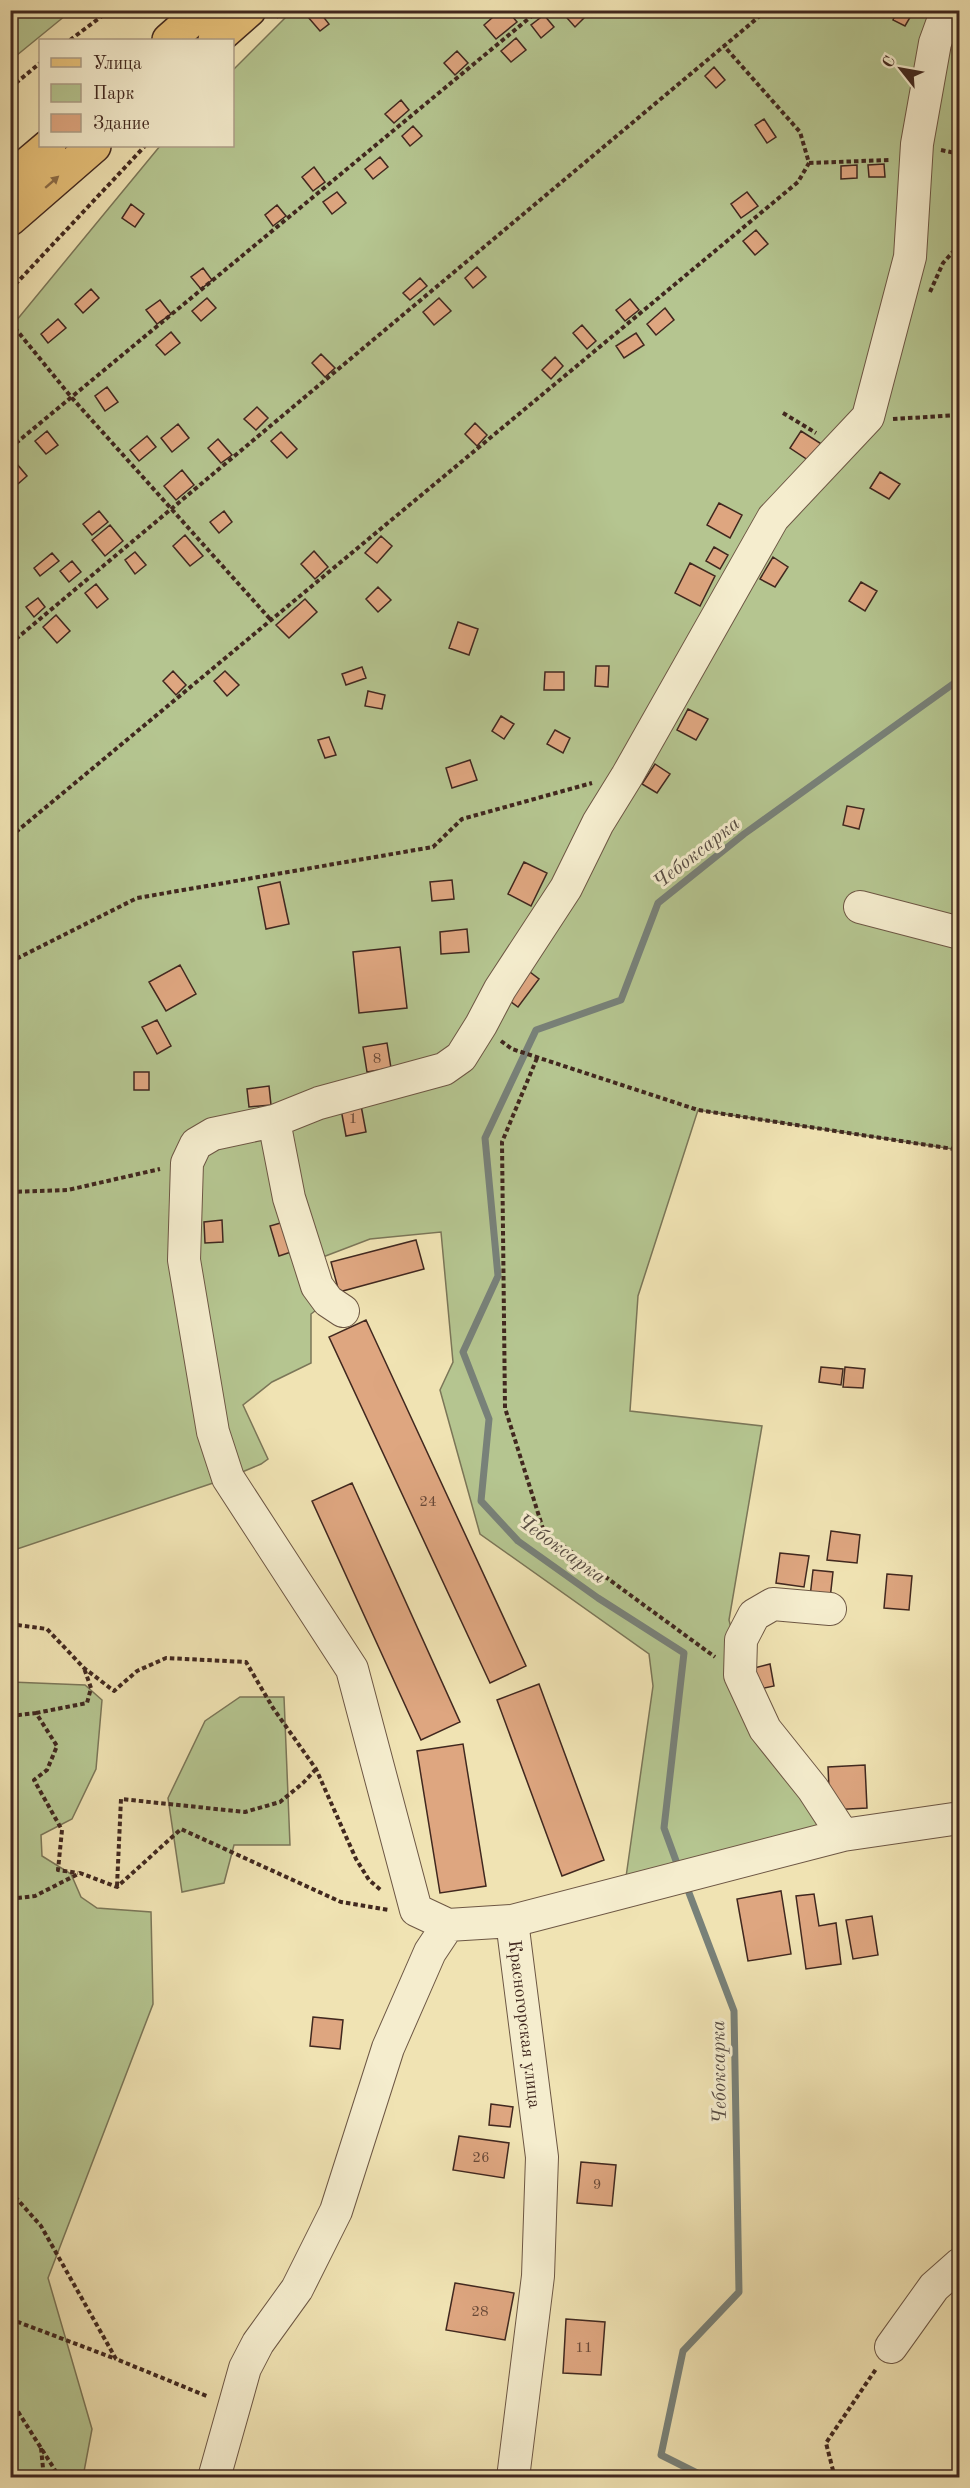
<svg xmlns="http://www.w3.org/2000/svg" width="970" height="2488" font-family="'Old Standard TT',serif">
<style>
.green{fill:#b5c590;stroke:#7b7658;stroke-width:1.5}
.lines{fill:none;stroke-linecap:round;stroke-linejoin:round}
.stream{stroke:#788179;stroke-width:7}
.building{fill:#dea680;stroke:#41281f;stroke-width:1.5}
.minor-casing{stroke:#6d5744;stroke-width:34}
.major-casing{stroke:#41281f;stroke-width:36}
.path{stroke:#41281f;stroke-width:4;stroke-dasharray:4.5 3;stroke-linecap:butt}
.minor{stroke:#f5edce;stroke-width:32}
.major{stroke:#e8c27a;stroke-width:33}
.oneway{fill:#8c6d48}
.labels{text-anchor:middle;stroke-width:6;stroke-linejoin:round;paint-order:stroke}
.number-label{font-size:15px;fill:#684837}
.street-label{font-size:18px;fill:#41281f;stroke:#f5edce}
.water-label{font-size:20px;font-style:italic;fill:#584d44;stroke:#f5edce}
</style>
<rect width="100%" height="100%" fill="#f0e3b3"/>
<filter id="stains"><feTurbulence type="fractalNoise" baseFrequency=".00333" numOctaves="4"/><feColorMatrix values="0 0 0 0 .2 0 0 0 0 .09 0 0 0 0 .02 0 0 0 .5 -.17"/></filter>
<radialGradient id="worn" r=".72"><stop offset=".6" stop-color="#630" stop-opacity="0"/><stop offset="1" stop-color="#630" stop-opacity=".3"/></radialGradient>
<path class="green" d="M11,10H71V11L11,60Z
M292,11H959V1150L698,1110L638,1296L630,1411L762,1426L729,1620L757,1729L843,1835L626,1877L653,1686L649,1654L480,1534L440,1390L453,1362L441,1232L370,1239L315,1260L328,1301L311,1314V1363L272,1382L243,1405L268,1459L261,1464L228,1478L14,1550L15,1595L11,1607V327L160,146H232L233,70Z
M11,1682L85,1685L102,1700L96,1769L72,1819L41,1835L42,1856L71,1874L81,1897L97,1908L151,1912L153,2004L48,2278L92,2429L83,2477H11Z
M240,1697H284L290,1845H234L224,1883L182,1892L168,1798L205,1721Z"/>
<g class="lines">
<path class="stream" d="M679,1869L664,1828L684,1653L598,1598L518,1541L481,1501L489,1419L463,1352L498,1276L485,1138L536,1030L621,1000L658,903L744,834L960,679
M686,1885L734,2011L739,2292L683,2351L661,2455L707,2478"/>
</g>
<path class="building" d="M315,10H318L329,24L320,31L308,17Z
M501,10H507L517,22L496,39L484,25Z
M560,10H586L589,13L575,27Z
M898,10H906L912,14L905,26L893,20Z
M544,15L554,27L541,38L531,25Z
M516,38L526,50L511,62L501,51Z
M457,51L468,63L455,75L444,63Z
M714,67L725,80L716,88L705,76Z
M401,100L409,110L394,123L385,114Z
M764,119L776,137L767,143L755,125Z
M413,126L422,136L410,146L402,136Z
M380,157L388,167L373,179L365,169Z
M884,164L885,177H869L868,165Z
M857,165V178L841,179V166Z
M314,167L325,182L313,191L302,177Z
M337,192L346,203L332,214L323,202Z
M747,192L758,206L741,218L731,204Z
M131,204L144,214L135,227L122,218Z
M277,205L286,216L273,226L265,215Z
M756,230L768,244L755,255L743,241Z
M477,267L486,277L473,288L465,278Z
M203,268L212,280L201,289L191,277Z
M420,278L427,286L410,300L403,293Z
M91,289L99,298L83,313L75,304Z
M207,298L216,308L201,321L192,311Z
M439,298L451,311L434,325L423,312Z
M630,299L639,310L625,321L616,310Z
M160,300L171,314L157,324L146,310Z
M665,308L674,320L656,335L647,324Z
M58,319L66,328L48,343L41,334Z
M582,325L596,341L587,349L573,333Z
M171,332L180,343L165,355L156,345Z
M636,333L644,345L624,358L616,346Z
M321,354L335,368L325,377L312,363Z
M555,357L563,366L551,379L542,370Z
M107,387L118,402L105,411L95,396Z
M257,407L268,418L256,430L244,419Z
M475,423L487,435L477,446L465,434Z
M178,424L189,438L172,452L161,438Z
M47,431L58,445L46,454L35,441Z
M801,431L823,445L811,462L790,448Z
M281,432L297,449L287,458L271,441Z
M147,436L156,447L139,461L130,450Z
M218,439L232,455L221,463L208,448Z
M11,457L27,476L11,490L10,489Z
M182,470L194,485L176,500L164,486Z
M880,472L900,484L889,499L870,488Z
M719,503L742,515L730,538L707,525Z
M99,511L108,522L92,535L83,524Z
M224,511L232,522L219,533L210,522Z
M110,525L123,541L105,556L92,540Z
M185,535L203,556L190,566L173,546Z
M381,536L392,546L377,563L365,553Z
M714,547L728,555L720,569L706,561Z
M314,551L328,567L315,579L301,564Z
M135,552L146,565L135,574L125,560Z
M52,553L59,561L40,576L34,568Z
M773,557L788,567L775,587L760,579Z
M72,561L81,572L69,582L60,571Z
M690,563L715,576L700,606L675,593Z
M861,582L877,591L865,611L849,601Z
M96,584L108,599L97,608L85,593Z
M378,587L391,600L378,612L366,599Z
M38,598L45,607L34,617L26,607Z
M305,599L317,612L289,638L276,625Z
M56,615L70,631L57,643L43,627Z
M458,622L478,629L469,655L449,648Z
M596,666H609L608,687L595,686Z
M362,667L366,678L346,685L342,674Z
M173,671L186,685L176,695L163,681Z
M225,671L239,685L227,696L214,681Z
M545,672H564V690H544Z
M368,691L385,695L382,709L365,706Z
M688,709L708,719L696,740L677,730Z
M501,716L514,724L504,739L492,731Z
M555,730L570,738L563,753L547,744Z
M329,737L336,755L325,758L318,740Z
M470,760L477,780L452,788L446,768Z
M655,764L670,774L657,793L642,784Z
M847,806L864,809L859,829L843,825Z
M524,862L547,873L531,906L508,894Z
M452,880L454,899L432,901L430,882Z
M280,882L289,924L266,929L258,887Z
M467,929L469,952L441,954L440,932Z
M400,947L407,1008L359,1013L353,952Z
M180,965L196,994L166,1011L149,982Z
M522,966L539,979L518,1007L500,994Z
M157,1020L171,1046L157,1054L142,1027Z
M387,1043L391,1068L367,1072L363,1047Z
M134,1072H149V1090H134Z
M269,1086L271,1105L249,1107L247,1089Z
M360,1100L366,1132L346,1136L340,1104Z
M222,1220L223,1242L205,1243L204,1222Z
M291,1220L300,1249L279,1256L270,1226Z
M416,1240L424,1269L339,1292L331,1262Z
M366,1320L526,1666L490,1683L329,1337Z
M821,1367L843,1369L841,1385L819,1382Z
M845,1367L865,1369L863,1388L843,1387Z
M352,1483L460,1722L421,1740L312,1501Z
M831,1531L860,1535L857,1563L827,1560Z
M780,1553L809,1556L804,1587L776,1583Z
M813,1570L833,1572L830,1599L810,1597Z
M887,1574L912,1576L909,1610L884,1608Z
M770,1664L774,1686L759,1689L754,1668Z
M539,1684L604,1860L562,1876L497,1700Z
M463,1744L486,1886L440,1893L417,1751Z
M865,1765L867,1808L830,1810L828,1767Z
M781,1891L791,1954L748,1961L737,1899Z
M814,1894L819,1926L836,1923L841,1964L806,1969L796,1896Z
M872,1916L878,1955L853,1959L846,1920Z
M313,2017L343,2020L340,2049L310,2046Z
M491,2104L513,2107L510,2127L489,2125Z
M459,2136L509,2143L504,2178L453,2170Z
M581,2162L616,2165L612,2206L577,2203Z
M455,2283L514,2293L505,2340L446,2330Z
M566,2319L605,2322L601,2375L563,2373Z"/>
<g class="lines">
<g class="minor-casing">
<path id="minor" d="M860,907L960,933
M274,1121L289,1198L317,1286L328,1301L343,1311
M830,1609L773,1604L754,1615L741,1640L740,1675L765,1729L813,1789L843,1835
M512,1921L542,2157L538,2276L513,2478
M448,1925L416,1910L352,1669L228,1478L213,1432L184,1260L187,1163L196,1144L213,1134L274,1121L319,1103L444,1069L461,1057L481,1025L500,989L566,888L598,823L627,776L773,518L868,417L910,257L917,144L935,43L947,10
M891,2347L934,2287L960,2264
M214,2478L245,2368L258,2343L297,2289L336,2211L388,2048L430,1952L448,1925L512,1921L843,1835L960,1818"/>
</g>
<g class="major-casing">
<path id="major" d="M169,40L203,10
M215,40L249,10
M10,179L49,146
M10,219L94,146"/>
</g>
<path class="path" d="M276,17L284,10
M70,40L110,10
M10,88L40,63
M941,150L960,154
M809,163L889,160
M10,290L145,146
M930,292L943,263L960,244
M10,322L72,398L270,619
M783,413L816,433
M893,419L960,415
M10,448L539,10
M10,644L767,10
M10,837L798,182L809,163L800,132L724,46
M10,962L137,898L433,847L462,819L592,783
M501,1041L512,1049L698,1110L960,1150
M537,1058L502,1142L505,1408L544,1532L715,1657
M10,1192L68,1190L160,1169
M10,1624L47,1629L84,1668L114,1691L137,1671L166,1658L246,1662L273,1708L316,1769L356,1859L369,1880L382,1891
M36,1713L87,1703L91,1688L84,1668
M10,1716L36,1713L57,1746L47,1770L34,1780L62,1830L58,1870L78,1873
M117,1886L121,1799L245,1812L280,1802L303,1783L316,1769
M10,1899L35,1896L80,1873L117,1887L181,1829L341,1902L389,1910
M10,2191L41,2226L116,2359L209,2397
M10,2319L116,2359
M10,2399L60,2478
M41,2448L44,2478
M835,2478L826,2443L876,2369"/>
<use href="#minor" class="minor"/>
<use href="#major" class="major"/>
</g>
<defs><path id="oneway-solid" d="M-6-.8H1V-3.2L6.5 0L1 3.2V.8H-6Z" transform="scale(1.5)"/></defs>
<use class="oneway" href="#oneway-solid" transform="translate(52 182) rotate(-41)"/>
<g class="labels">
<g class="number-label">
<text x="377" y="1063">8</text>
<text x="353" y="1123">1</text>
<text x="428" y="1506">24</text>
<text x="481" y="2162">26</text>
<text x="597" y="2189">9</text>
<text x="480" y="2316">28</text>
<text x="584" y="2352">11</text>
</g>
<g class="street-label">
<text transform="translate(525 2024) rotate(83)" y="6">Красногорская улица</text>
</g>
<g class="water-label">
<text transform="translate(696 852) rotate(-38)" y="7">Чебоксарка</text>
<text transform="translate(562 1548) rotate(36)" y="7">Чебоксарка</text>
<text transform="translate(718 2072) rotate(-91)" y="7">Чебоксарка</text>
</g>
</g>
<rect width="970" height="2488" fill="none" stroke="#f0e3b3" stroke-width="36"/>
<rect x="12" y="12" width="946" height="2464" fill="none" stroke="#41281f" stroke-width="3"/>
<rect x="18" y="18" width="934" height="2452" fill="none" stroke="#41281f" stroke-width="1.5"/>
<rect x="39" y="39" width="195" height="108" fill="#f5edce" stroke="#ad9e88" stroke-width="1.5"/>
<rect x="51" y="58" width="30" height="9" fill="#e8c27a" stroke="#ad9e88" stroke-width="1.5"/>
<text x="93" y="69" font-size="18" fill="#41281f">Улица</text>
<rect x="51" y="84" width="30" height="18" fill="#b5c590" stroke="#ad9e88" stroke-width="1.5"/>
<text x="93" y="99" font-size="18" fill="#41281f">Парк</text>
<rect x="51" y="114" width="30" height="18" fill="#dea680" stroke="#ad9e88" stroke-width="1.5"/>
<text x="93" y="129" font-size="18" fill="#41281f">Здание</text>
<g transform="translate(901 69) rotate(301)" stroke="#f5edce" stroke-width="4.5" paint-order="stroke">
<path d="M0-4.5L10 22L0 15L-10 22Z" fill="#41281f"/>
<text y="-9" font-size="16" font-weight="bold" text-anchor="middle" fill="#41281f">С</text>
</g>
<rect width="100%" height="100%" filter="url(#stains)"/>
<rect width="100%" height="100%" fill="url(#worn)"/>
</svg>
